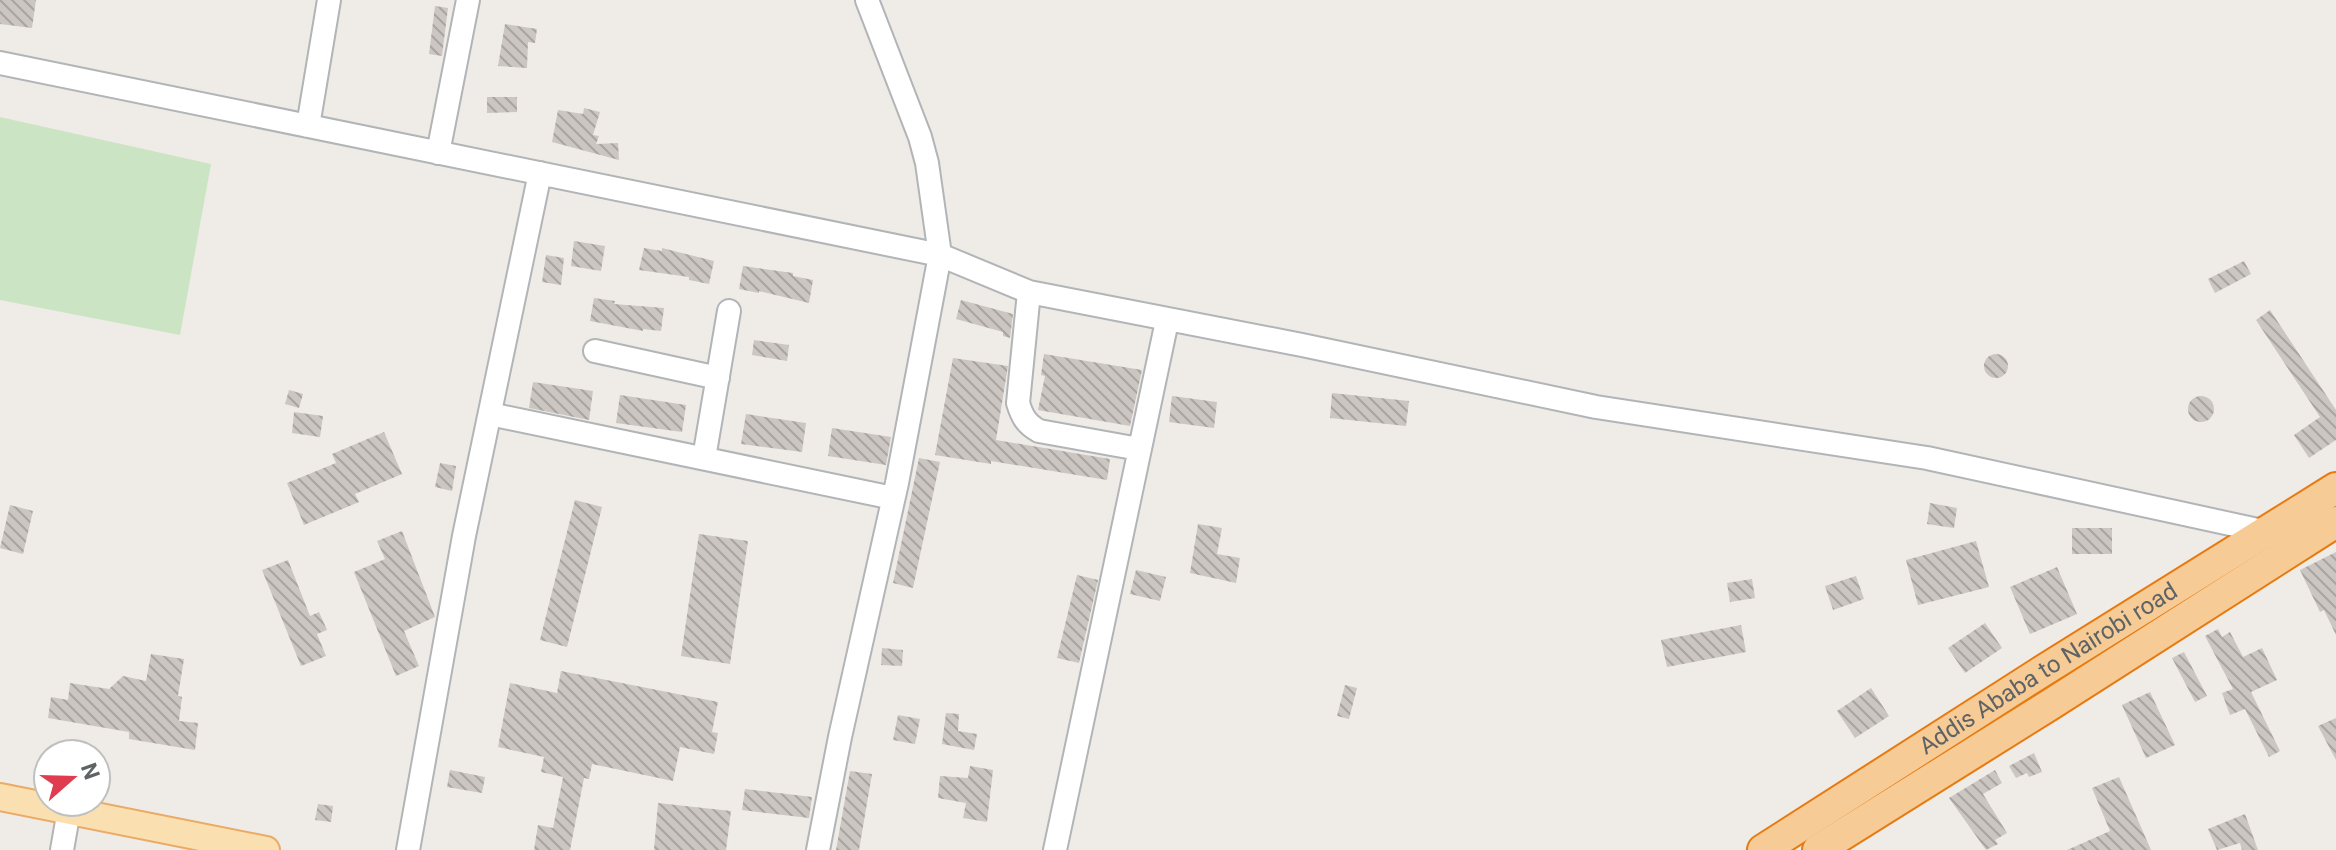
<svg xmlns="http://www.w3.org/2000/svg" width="2336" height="850" font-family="Roboto,sans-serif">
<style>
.garden{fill:#cbe5c4}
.building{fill:url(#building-back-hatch)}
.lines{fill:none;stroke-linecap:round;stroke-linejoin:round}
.minor-casing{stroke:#b1b5b7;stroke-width:26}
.major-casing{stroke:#e9ab65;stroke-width:30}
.highway-casing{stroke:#e7790e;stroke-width:34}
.minor{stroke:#fff;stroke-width:22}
.major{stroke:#fae0b0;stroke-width:26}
.highway{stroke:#f7cb95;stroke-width:30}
.labels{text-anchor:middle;stroke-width:8;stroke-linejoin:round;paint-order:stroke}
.street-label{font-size:24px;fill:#5e6365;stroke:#fff}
</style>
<defs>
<pattern id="building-back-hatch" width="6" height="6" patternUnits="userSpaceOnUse" patternTransform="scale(2)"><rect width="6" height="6" fill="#cbc6c2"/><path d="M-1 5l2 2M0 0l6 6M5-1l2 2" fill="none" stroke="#a8a4a1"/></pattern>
</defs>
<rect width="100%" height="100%" fill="#efebe6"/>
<path class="garden" d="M0,117L211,164L180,335L0,300Z"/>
<path class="building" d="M0,0H36L32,28L0,24Z
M435,6L448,8L442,56L429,54Z
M505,24L537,29L535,43L528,42L527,68L498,66Z
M487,97H517V112L487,113Z
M584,108L600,112L593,135L599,136L596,144L618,143L619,160L552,142L558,110L583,114Z
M574,241L605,246L601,271L571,266Z
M644,248L662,251V248L714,261L709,284L689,280V277L639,270Z
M546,255L564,258L561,285L542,282Z
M2244,261L2251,274L2215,293L2208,279Z
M743,266L793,273V276L813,280L809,303L759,291V293L739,289Z
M594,298L615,301L614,304L664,308L661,331L643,329V331L590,321Z
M961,300L1013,314L1010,338L1003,336V332L956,319Z
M2270,310L2336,410V440L2309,458L2294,435L2320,417L2256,320Z
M754,340L789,345L787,361L752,355Z
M1044,354L1142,370L1130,426L1038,410L1045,376L1041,375Z
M1984 366a12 12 0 1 1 24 0a12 12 0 1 1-24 0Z
M953,358L1008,366L996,440L1110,459L1107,480L991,461V464L935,455Z
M533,382L593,391L589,420L529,408Z
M289,390L303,394L299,408L285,404Z
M1332,393L1409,401L1406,426L1330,418Z
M620,395L686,405L682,432L616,423Z
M1172,396L1217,402L1214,428L1169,422Z
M2188 409a13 13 0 1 1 26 0a13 13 0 1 1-26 0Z
M294,412L323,416L320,437L292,433Z
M746,414L806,423L802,452L741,444Z
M832,428L891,437L886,465L828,456Z
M384,432L402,474L355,494L359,502L304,525L287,483L336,463L332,454Z
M919,458L940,462L913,588L893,583Z
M440,463L456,466L452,491L435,487Z
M575,500L602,507L567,647L540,640Z
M1930,503L1957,508L1954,528L1927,524Z
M10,505L33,511L23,554L0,548Z
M1198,524L1222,528L1217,554L1240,558L1236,583L1190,573Z
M2072,528H2112V554H2072Z
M402,531L435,617L404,631L419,666L396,676L354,572L385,559L377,541Z
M699,534L748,541L730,664L681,656Z
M1976,541L1989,587L1918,605L1906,560Z
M2336,552V635L2324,610L2320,612L2300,570Z
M288,560L310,616L319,612L327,630L317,634L326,656L301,666L262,570Z
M2057,567L2077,614L2030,634L2010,587Z
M1136,570L1166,577L1160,601L1130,594Z
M1077,575L1098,580L1079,663L1057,658Z
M1856,576L1864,599L1833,610L1825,586Z
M1752,579L1755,598L1730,602L1727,583Z
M1985,623L2002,648L1965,673L1948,648Z
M1741,625L1746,652L1667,667L1661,640Z
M2218,629L2222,637L2230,632L2243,657L2262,648L2277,680L2251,692L2280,751L2269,757L2245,709L2230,715L2222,693L2233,689L2205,636Z
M882,648L903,650L902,666L881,665Z
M2184,652L2207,696L2195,702L2172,658Z
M151,654L184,659L178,696L182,697L179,721L198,723L195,750L129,739V732L48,718L51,697L68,700L70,683L109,689L123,676L146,681Z
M561,671L718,702L712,732L718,733L714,754L680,747L673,781L592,764L589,779L584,778L570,850H534L538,825L553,828L563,777L541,772L544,757L498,747L510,683L557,693Z
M1345,685L1357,688L1349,719L1337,716Z
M1871,688L1889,716L1855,738L1837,711Z
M2150,692L2175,745L2146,758L2122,705Z
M946,713L959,714L958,731L977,734L974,750L942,744Z
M898,715L920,719L915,744L893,740Z
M2336,718V760L2318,726Z
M2034,753L2042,772L2029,777L2027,773L2016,778L2009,766Z
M970,766L993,770L987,822L963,818L966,803L938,798L940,776L968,778Z
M450,770L485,777L482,793L447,787Z
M1995,770L2002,783L1983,794L2007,833L1995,840L1998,844L1986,850L1949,798Z
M850,771L872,774L859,850H836Z
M2119,777L2151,850H2067L2110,831L2092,788Z
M745,789L812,797L809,818L742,810Z
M658,803L731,811L726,850H654Z
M318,804L333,806L331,822L315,820Z
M2245,814L2258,850H2242L2240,843L2217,850L2208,829Z"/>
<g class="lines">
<g class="minor-casing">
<path id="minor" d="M0,63L940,255L1029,292L1302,345L1596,407L1927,458L2267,532L2270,536
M308,126L329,0
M438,153L468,0
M1029,292L1018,403C1022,416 1026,424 1039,431L1139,449
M595,351L718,378
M490,414L893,498
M704,458L729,311
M62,850L69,810
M408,850L464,536L540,173
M818,850L840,737L897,483L940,255L927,163L920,137L867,0
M1055,850L1167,321"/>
</g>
<g class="major-casing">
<path id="major" d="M0,797L266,850"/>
</g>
<g class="highway-casing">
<g id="highway">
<path id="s1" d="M1763,850L2041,672L2336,488"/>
<path d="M1818,850L2048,706L2336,522"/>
</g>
</g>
<use href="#minor" class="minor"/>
<use href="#major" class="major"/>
<use href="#highway" class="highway"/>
</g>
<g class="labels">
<g class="street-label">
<text dy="8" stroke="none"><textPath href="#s1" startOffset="338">Addis Ababa to Nairobi road</textPath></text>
</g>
</g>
<g transform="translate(72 778) rotate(70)"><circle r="38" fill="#ffffff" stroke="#bfc1c1" stroke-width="2"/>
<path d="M0-6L14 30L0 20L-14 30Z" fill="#df3c4f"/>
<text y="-12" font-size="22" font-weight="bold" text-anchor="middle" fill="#5e6365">N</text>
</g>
</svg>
